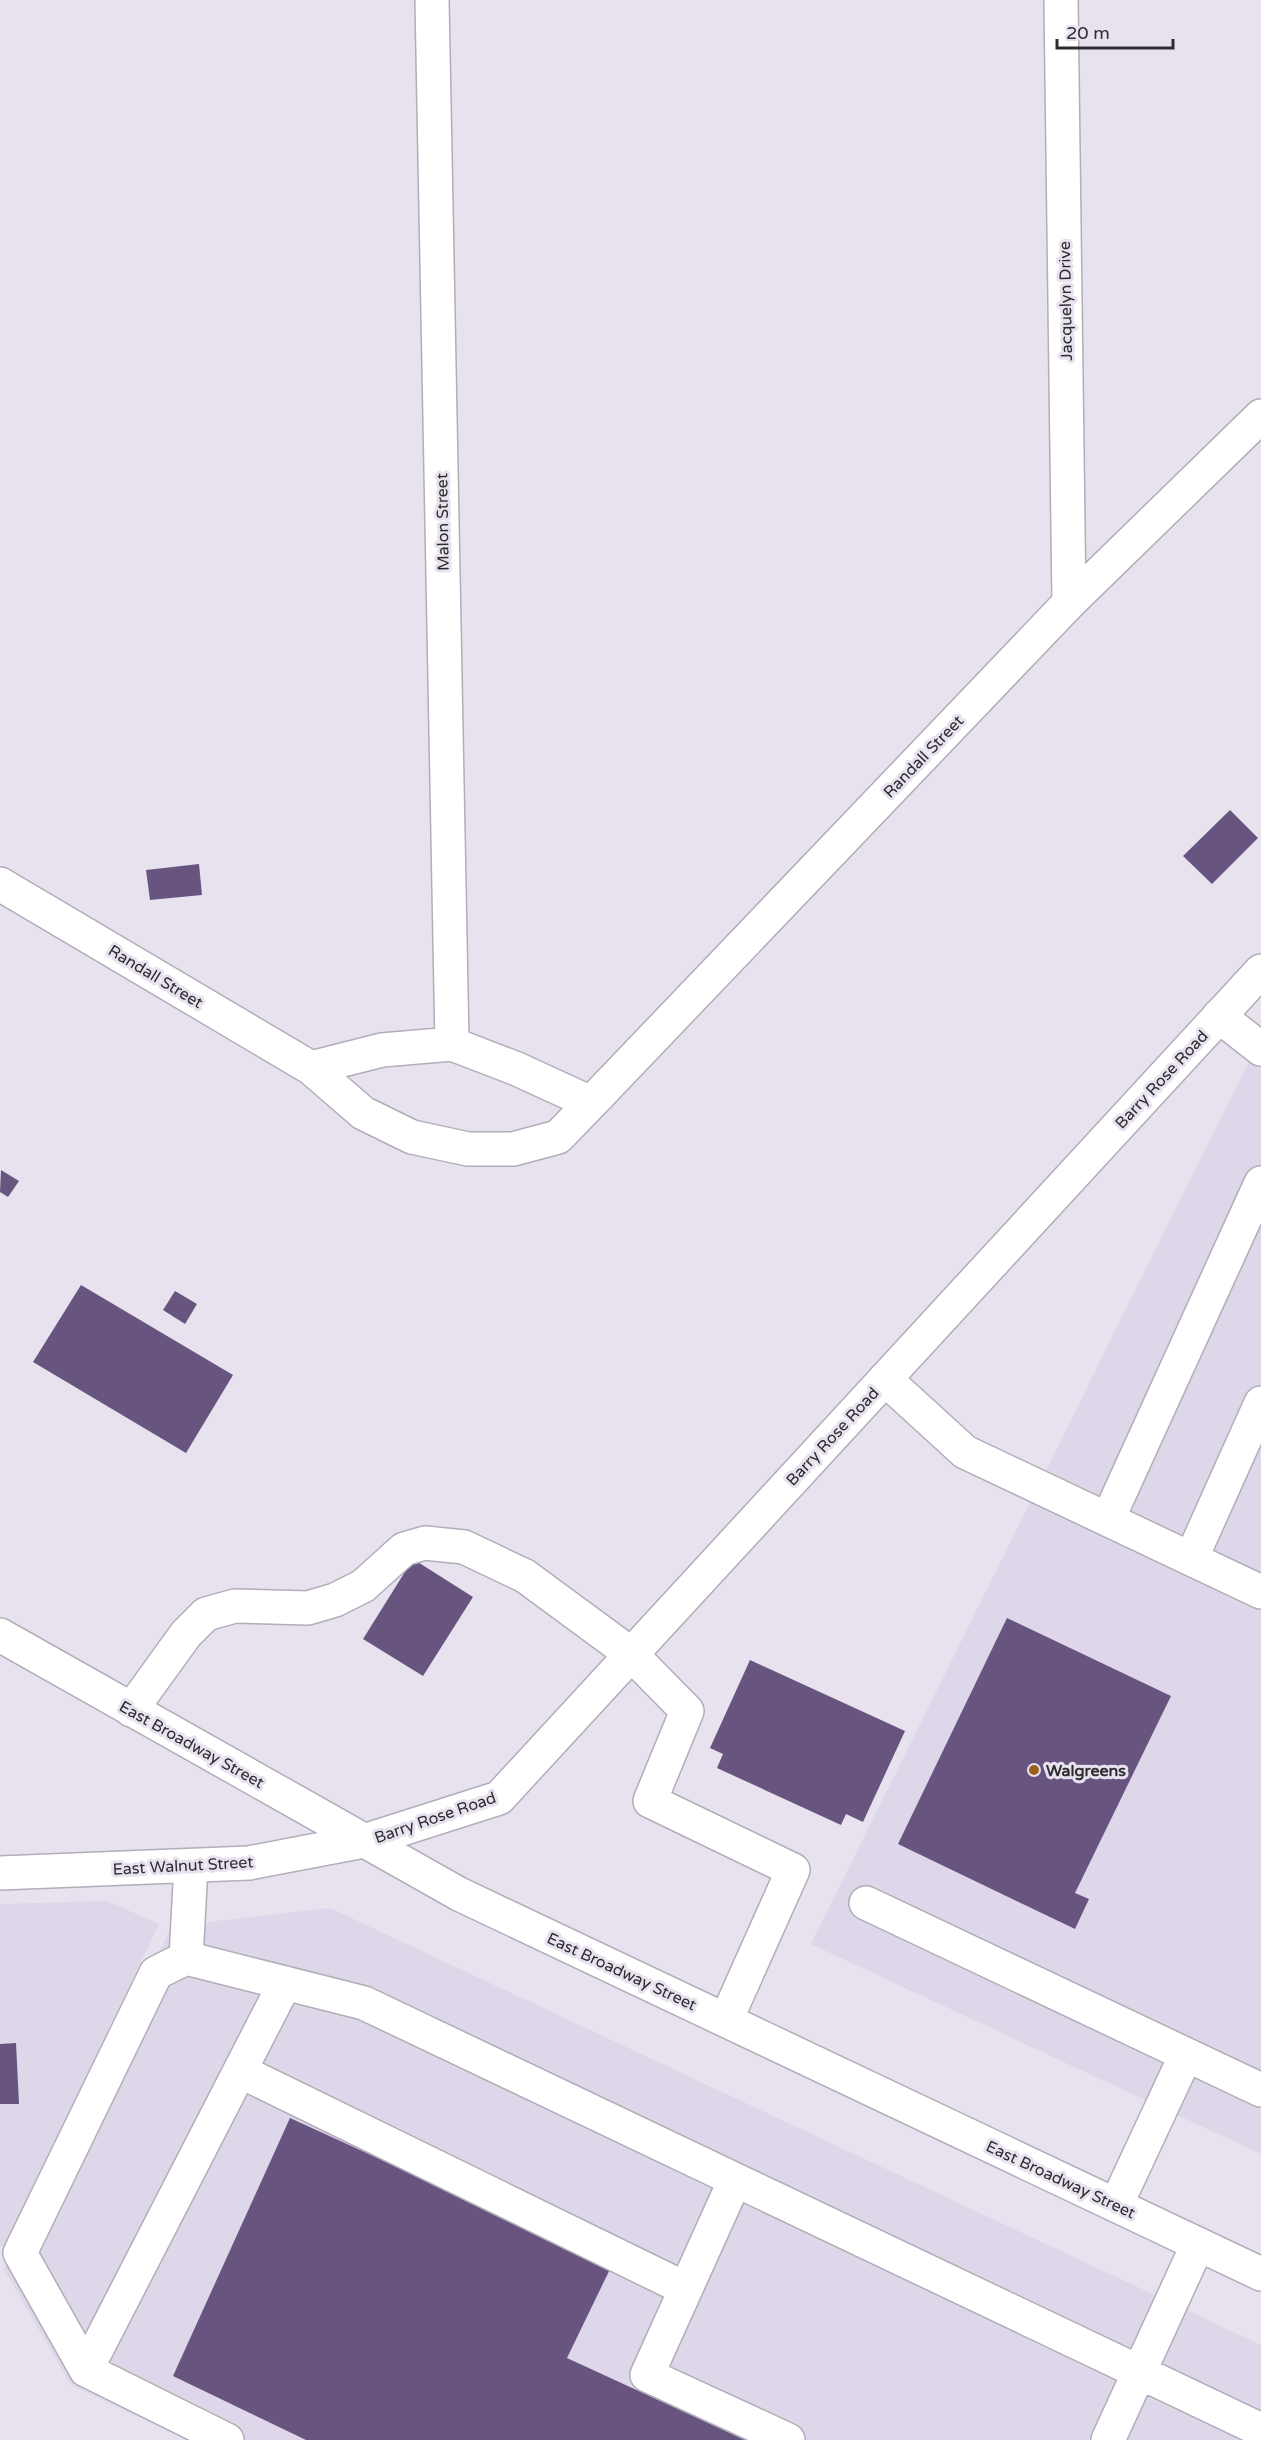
<svg xmlns="http://www.w3.org/2000/svg" width="1261" height="2440" font-family="'Varela Round',sans-serif">
<style>
.built{fill:#ded6e9}
.building{fill:#675580}
.lines{fill:none;stroke-linecap:round;stroke-linejoin:round}
.minor-casing{stroke:#b1adb9;stroke-width:36}
.major-casing{stroke:#b1adb9;stroke-width:36}
.minor{stroke:#fff;stroke-width:33}
.major{stroke:#fff;stroke-width:33}
.poi-dot{fill:#9a611e;stroke:#e7e2ee;stroke-width:2}
.labels{text-anchor:middle;stroke-width:6;stroke-linejoin:round;paint-order:stroke}
.street-label{font-size:16px;fill:#2e2c30;stroke:#e7e2ee}
.poi-label{font-size:16px;font-weight:bold;fill:#2e2c30;stroke:#e7e2ee;text-anchor:start}
</style>
<rect width="100%" height="100%" fill="#e7e2ee"/>
<path class="built" d="M1261,1037V2154L811,1944Z
M107,1901L159,1924L4,2246L0,2247V1904Z
M330,1908L1261,2345V2440H187L71,2385L4,2269L172,1926Z"/>
<path class="building" d="M1230,810L1258,838L1212,884L1183,856Z
M199,864L202,895L150,900L146,870Z
M1,1170L19,1181L8,1197L0,1192Z
M81,1285L233,1375L186,1453L33,1362Z
M175,1291L197,1304L185,1324L163,1310Z
M413,1559L473,1597L423,1676L363,1639Z
M1007,1618L1171,1696L1075,1893L1089,1899L1075,1929L898,1844Z
M750,1660L905,1731L863,1822L846,1814L841,1825L717,1768L723,1754L710,1748Z
M16,2043L19,2104H0V2044Z
M290,2118L612,2265L567,2358L745,2440H306L173,2376Z"/>
<g class="lines">
<g class="minor-casing">
<path id="minor" d="M432,0L452,1044
M1061,0L1069,603
M0,884L311,1068L382,1050L452,1044L517,1069L591,1103L1069,603L1261,416
M1219,1016L1261,1049
M311,1068L363,1113L412,1137L468,1149H513L558,1137L591,1103
M885,1379L965,1452L1261,1592
M1108,1519L1261,1183
M1191,1559L1261,1403
M131,1710L186,1634L206,1614L235,1606L308,1608L335,1600L363,1586L404,1549L425,1543L464,1547L525,1576L631,1654L687,1711L650,1801L793,1870L726,2020
M191,1866L186,1958L364,2003L1261,2430
M0,1873L249,1863L364,1841
M866,1903L1261,2090
M186,1958L156,1973L20,2253L86,2370L227,2440
M240,2071L686,2289
M735,2180L647,2375L788,2440
M1116,2205L1186,2055
M86,2370L285,1983
M1108,2440L1198,2244"/>
</g>
<g class="major-casing">
<path id="major" d="M0,1635L459,1894L1261,2274
M364,1841L499,1798L1261,971"/>
</g>
<use href="#minor" class="minor"/>
<use href="#major" class="major"/>
</g>
<circle class="poi-dot" cx="1034" cy="1770" r="6"/>
<g class="labels">
<g class="street-label">
<text transform="translate(1065 301) rotate(-91)" y="6">Jacquelyn Drive</text>
<text transform="translate(442 522) rotate(-91)" y="6">Malon Street</text>
<text transform="translate(923 756) rotate(-46)" y="6">Randall Street</text>
<text transform="translate(156 976) rotate(31)" y="6">Randall Street</text>
<text transform="translate(1161 1079) rotate(-47)" y="6">Barry Rose Road</text>
<text transform="translate(832 1436) rotate(-47)" y="6">Barry Rose Road</text>
<text transform="translate(192 1744) rotate(29)" y="6">East Broadway Street</text>
<text transform="translate(435 1817) rotate(-19)" y="6">Barry Rose Road</text>
<text transform="translate(183 1865) rotate(-3)" y="6">East Walnut Street</text>
<text transform="translate(622 1971) rotate(25)" y="6">East Broadway Street</text>
<text transform="translate(1061 2179) rotate(25)" y="6">East Broadway Street</text>
</g>
<g class="poi-label">
<text x="1046" y="1776">Walgreens</text>
</g>
</g>
<path d="M1057 39v9h116v-9" fill="none" stroke="#2e2c30" stroke-width="3"/>
<text x="1066" y="39" font-size="18" fill="#2e2c30" stroke="#e7e2ee" stroke-width="4.5" paint-order="stroke">20 m</text>
</svg>
